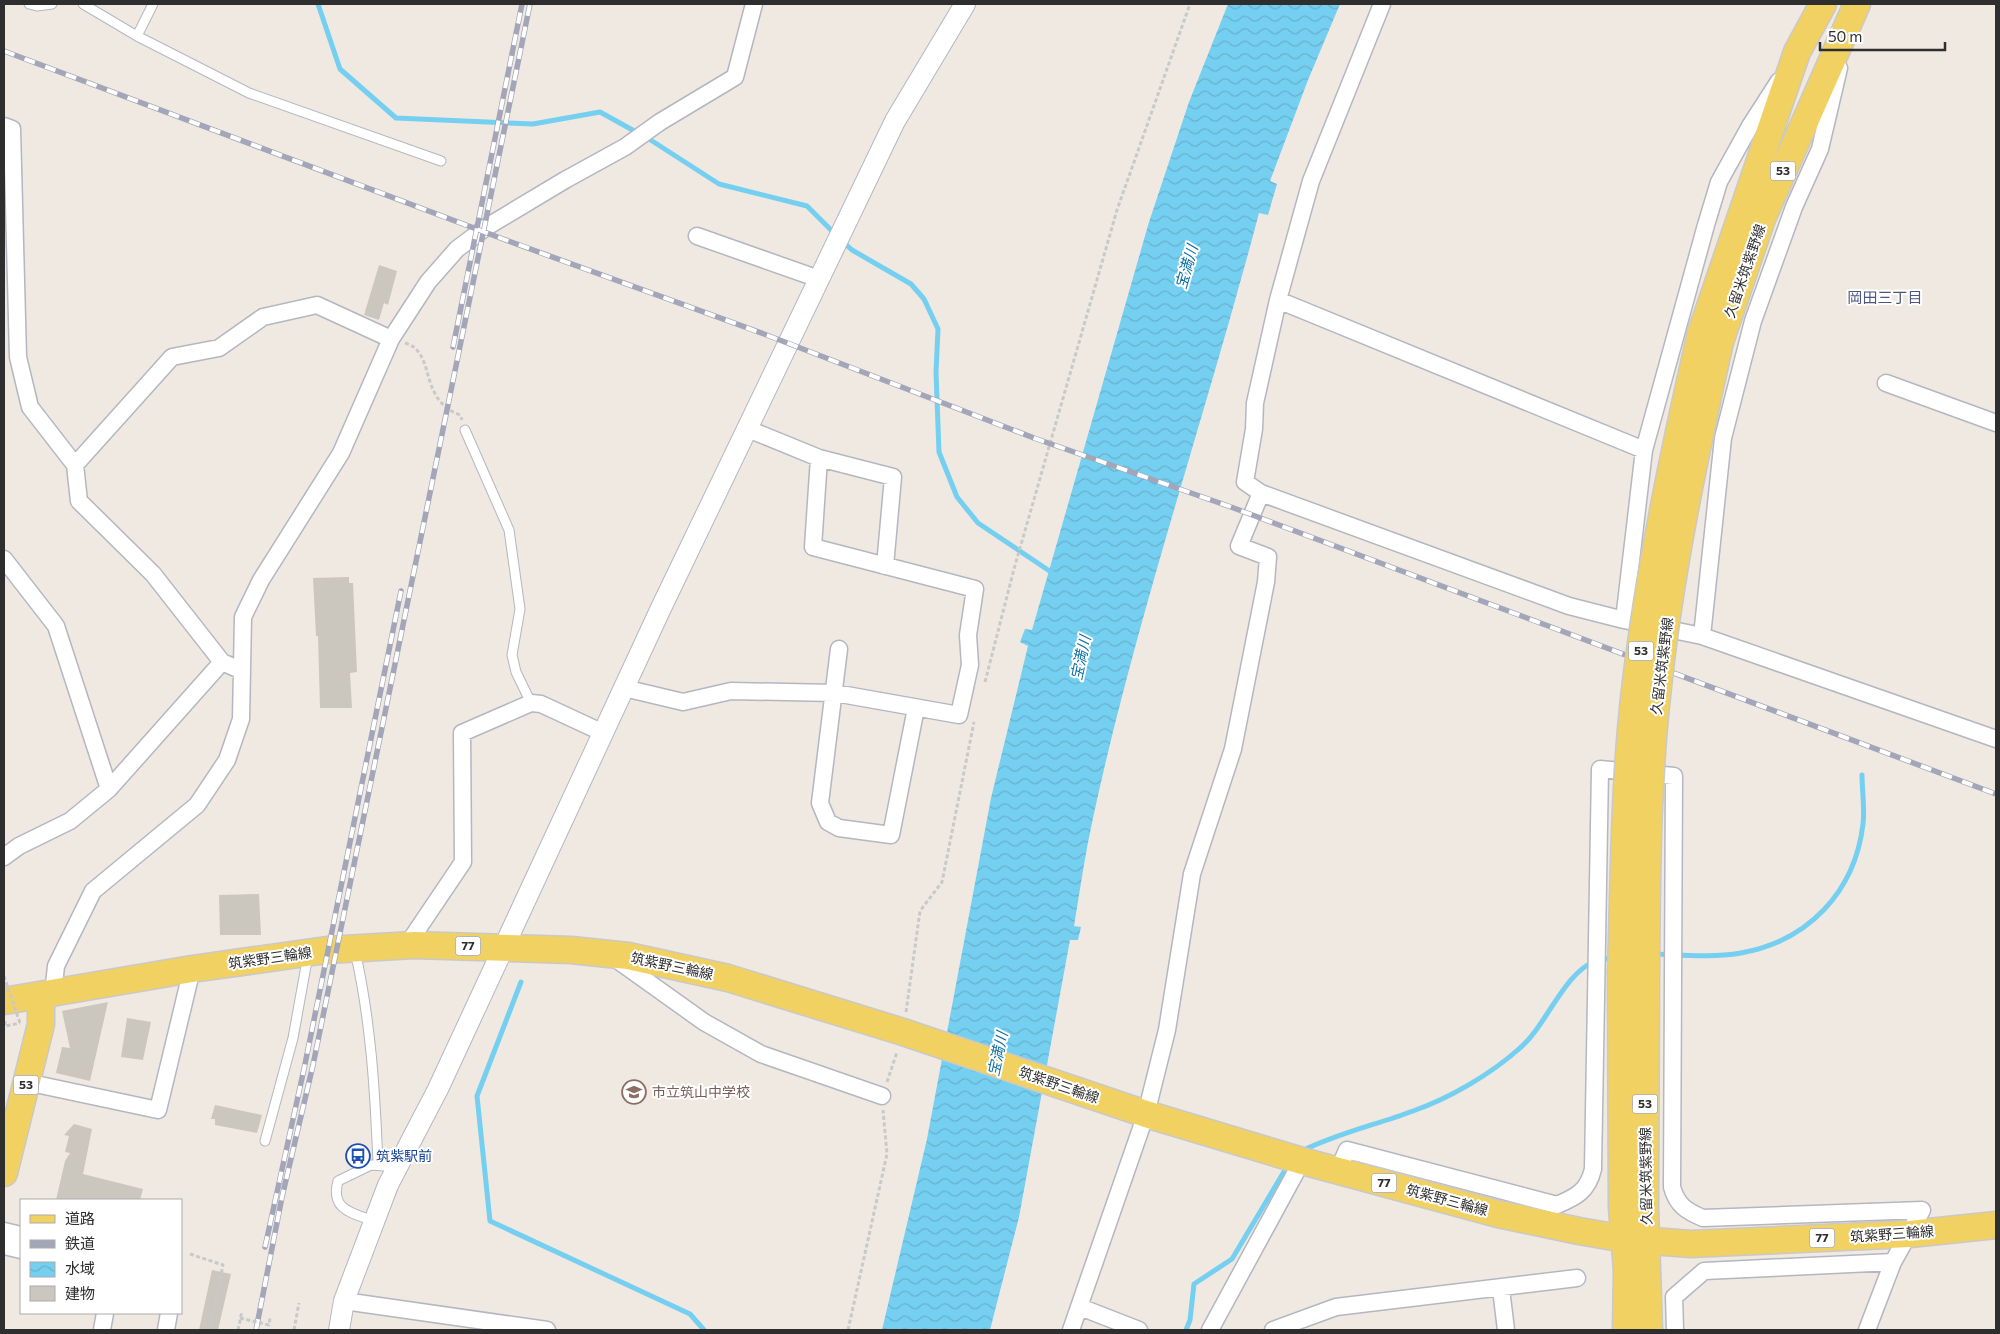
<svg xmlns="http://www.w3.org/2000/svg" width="2000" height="1334" font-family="Commissioner,'Noto Sans JP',sans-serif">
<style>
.water{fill:url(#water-waves)}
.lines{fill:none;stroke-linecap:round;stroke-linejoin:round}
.stream{stroke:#75cff0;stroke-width:5}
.building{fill:#cbc7bf}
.service-casing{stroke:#b4b7c1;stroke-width:11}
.minor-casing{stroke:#b4b7c1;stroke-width:19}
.tertiary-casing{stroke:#b4b7c1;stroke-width:22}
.primary-casing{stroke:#c9c9c9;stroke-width:29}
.path{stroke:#c9c9c9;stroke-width:3;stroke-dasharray:4 2.5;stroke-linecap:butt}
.service{stroke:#fff;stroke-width:9}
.minor{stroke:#fff;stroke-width:16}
.tertiary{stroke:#fff;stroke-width:20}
.primary{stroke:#f2d163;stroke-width:26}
.rail-casing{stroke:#a3a6b8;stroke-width:5.5}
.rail{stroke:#fff;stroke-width:4;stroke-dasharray:11;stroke-linecap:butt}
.primary-bridge-casing{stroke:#c9c9c9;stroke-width:29;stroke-linecap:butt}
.path-bridge{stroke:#c9c9c9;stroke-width:3;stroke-dasharray:4 2.5;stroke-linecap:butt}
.primary-bridge{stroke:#f2d163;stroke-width:26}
.labels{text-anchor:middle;stroke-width:4;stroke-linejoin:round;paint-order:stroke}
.shield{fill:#fff;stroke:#6d6d6d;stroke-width:1}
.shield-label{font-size:12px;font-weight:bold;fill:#2e2e2e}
.street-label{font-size:14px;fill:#2e2e2e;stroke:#fff}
.education-label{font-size:14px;fill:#785e54;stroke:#fff;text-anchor:start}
.transit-label{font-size:14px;fill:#164399;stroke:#fff;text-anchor:start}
.water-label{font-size:15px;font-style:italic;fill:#0d6fa3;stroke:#fff}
.neighbourhood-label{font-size:15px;fill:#4d5680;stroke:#fff}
</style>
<defs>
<pattern id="water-waves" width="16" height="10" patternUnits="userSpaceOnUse" patternTransform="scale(1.25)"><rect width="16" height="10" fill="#75cff0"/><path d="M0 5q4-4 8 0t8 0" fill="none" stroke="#66b2ce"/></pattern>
</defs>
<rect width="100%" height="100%" fill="#efe9e1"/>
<path class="water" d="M1228,4H1340L1308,80L1270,181L1277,184L1268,215L1259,213C1206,415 1137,614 1093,818C1085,854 1080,890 1074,926L1081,927L1078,940H1070L1019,1217L990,1330H882L927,1139L991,798L1028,646L1020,642L1025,629L1032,630L1149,222L1189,102Z"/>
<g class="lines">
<path class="stream" d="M318,4L340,69L396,118L533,124L600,112L638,133
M646,137L719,184L807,206L836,235
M842,241L852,250L911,284L924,299L938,329L936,372L939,452L957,497L978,523L1054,574
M1653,954C1682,955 1712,958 1741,953C1808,941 1855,892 1863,824C1865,808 1862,791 1862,775
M521,982L477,1096L490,1221L690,1314L704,1330
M1302,1151C1338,1133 1376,1125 1413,1111C1450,1098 1491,1074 1520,1048C1547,1025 1564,972 1596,961C1602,959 1609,959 1615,958
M1186,1330L1190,1320L1194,1284L1232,1259L1288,1165"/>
</g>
<path class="building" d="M379,265L397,271L388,305L384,303L379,320L364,315Z
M349,577V583H353L357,672L350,673L352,708H320L318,636H316L313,578Z
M259,894L261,935H220L219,895Z
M108,1002L90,1081L56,1073L62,1047L70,1048L62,1011Z
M127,1018L151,1022L143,1060L121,1057Z
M215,1105L262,1115L257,1133L215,1125V1119H211Z
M74,1124L92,1129L83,1174L143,1189L140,1200H56L65,1161L70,1153L65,1152L69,1136L64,1135Z
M212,1270L231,1274L218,1330H199Z"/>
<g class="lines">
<g class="service-casing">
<path id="service" d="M29,4L37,6L52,4
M83,4L137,36L249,93L441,161
M137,36L153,4
M465,430L509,530L520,609L512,655L516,672L531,703
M355,951C371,1021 375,1091 378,1164
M265,1141L293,1038L308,955
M374,1221C352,1213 330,1210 338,1181L371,1165L397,1167"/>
</g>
<g class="minor-casing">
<path id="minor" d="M1382,4L1311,181L1278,300L1255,403L1254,429L1245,482L1261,493L1569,606L1624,620L1702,636L1996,739
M4,126L12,129L18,357L30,407L75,465L79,501L153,574L222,662L240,670
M697,236L819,279
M1278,300L1644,450
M1886,383L1996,423
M748,429L819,458L893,477L885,566
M75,465L172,357L219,348L263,317L317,305L391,339
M4,559L56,626L109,789
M1624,620L1644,450L1706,225L1719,182L1750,126L1779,81
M1702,636L1723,438L1753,321L1794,207L1820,149L1839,68
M839,649L820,803L828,822L839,828L891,835L916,708
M624,688L683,702L731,691L835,693L959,715L970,665L968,635L975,589L813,547L819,458
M4,857L19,846L70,821L109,789L222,662
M407,945L463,862L462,733L531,703L541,704L597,730
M613,957L704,1022L761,1054L882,1096
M53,994L56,966L93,891L197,805L227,760L241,719L243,617L261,580L341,453L391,339L428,282L457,249L485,228L565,180L625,147L660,122L735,77L754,4
M26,1082L158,1110L192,969
M1338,1171L1347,1150L1557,1205C1576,1197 1588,1191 1593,1169L1600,769L1674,776L1672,1187C1677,1205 1686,1211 1703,1218L1922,1210L1893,1262L1867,1330
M4,1231L21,1235
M4,1246L21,1250
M1501,1289L1506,1330
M344,1301L547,1330
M1080,1307L1139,1330
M102,1330L105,1313
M166,1330L169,1313
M1071,1330L1146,1114L1167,1030L1192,874L1233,749L1266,582L1268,557L1239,546L1261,493
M1210,1330L1302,1161
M1273,1330L1336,1307L1577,1278
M1675,1330L1674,1297L1704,1271L1893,1262"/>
</g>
<g class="tertiary-casing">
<path id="tertiary" d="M339,1330L344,1301L388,1185L438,1089L661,608L895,121L965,4"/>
</g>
<g class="primary-casing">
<path id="primary" d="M1701,333L1797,52L1823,4
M1720,342L1762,219L1857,4
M1646,968L1645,1207L1649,1330
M1621,973L1622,1207L1627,1271L1626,1330
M4,1001L192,969L327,950L414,945L571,950L628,956L728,978L903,1032L1146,1114L1302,1161L1498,1214L1579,1231L1625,1239L1691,1244L1910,1234L1996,1225
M4,1173L41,1024V996"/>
</g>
<path class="path" d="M405,343C437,352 417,399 460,415L462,420
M985,682L1014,569L1117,210L1190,4
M906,1012L920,911L942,882L974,722
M5,1021V1026L20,1023
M887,1082L897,1052
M190,1254L223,1265L210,1330
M238,1330L242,1311
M294,1330L299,1303
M848,1330L887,1154L883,1110"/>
<use href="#service" class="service"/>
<use href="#minor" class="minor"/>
<use href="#tertiary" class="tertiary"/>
<use href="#primary" class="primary"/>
<g class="rail-casing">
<path id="rail" d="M4,51L503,239L764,334L1034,438L1231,507L1996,794
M453,347L522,4
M265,1247L304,1069L401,591
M256,1330L282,1197L313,1065L530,4"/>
</g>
<use href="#rail" class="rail"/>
<g class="primary-bridge-casing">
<path id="primary-bridge" d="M1646,968C1647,877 1647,786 1657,696C1669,577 1694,459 1720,342
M1621,973C1624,879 1624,784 1635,690C1649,570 1674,451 1701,333"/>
</g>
<path class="path-bridge" d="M4,976L20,1023
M240,1318L269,1325L270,1318"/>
<use href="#primary-bridge" class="primary-bridge"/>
</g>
<defs>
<g id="school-ring" transform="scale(1.25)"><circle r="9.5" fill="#fff" stroke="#8d6e63" stroke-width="1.5"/><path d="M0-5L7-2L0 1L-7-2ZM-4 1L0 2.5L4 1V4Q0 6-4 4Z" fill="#8d6e63"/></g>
<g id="bus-ring" transform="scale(1.25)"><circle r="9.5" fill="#fff" stroke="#1a4fb4" stroke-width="1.5"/><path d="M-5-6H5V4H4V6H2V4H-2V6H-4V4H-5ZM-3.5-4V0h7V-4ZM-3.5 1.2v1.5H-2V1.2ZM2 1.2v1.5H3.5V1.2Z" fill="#1a4fb4"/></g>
</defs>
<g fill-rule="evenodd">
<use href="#school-ring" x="634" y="1092"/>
<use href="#bus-ring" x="358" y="1156"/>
</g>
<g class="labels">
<g class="shield">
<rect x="1770.5" y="161.5" width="25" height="19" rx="4"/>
<rect x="1628.5" y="641.5" width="25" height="19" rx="4"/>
<rect x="455.5" y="936.5" width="25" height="19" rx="4"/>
<rect x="13.5" y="1075.5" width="25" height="19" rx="4"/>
<rect x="1632.5" y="1094.5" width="25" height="19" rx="4"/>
<rect x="1371.5" y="1173.5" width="25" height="19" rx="4"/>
<rect x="1809.5" y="1228.5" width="25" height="19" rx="4"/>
</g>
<g class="shield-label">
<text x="1783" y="175">53</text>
<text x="1641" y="655">53</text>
<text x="468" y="950">77</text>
<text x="26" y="1089">53</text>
<text x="1645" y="1108">53</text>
<text x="1384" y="1187">77</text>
<text x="1822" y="1242">77</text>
</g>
<g class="street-label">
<text transform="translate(1745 271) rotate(-71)" y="5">久留米筑紫野線</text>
<text transform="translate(1662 666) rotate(-83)" y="5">久留米筑紫野線</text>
<text transform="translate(270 958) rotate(-8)" y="5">筑紫野三輪線</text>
<text transform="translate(672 966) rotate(12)" y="5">筑紫野三輪線</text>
<text transform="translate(1059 1085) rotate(19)" y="5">筑紫野三輪線</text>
<text transform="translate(1646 1176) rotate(-91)" y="5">久留米筑紫野線</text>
<text transform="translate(1447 1200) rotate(15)" y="5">筑紫野三輪線</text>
<text transform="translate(1892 1234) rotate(-4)" y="5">筑紫野三輪線</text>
</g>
<g class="education-label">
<text x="652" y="1097">市立筑山中学校</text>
</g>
<g class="transit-label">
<text x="376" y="1161">筑紫駅前</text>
</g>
<g class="water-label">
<text transform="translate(1187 267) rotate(-74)" y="5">宝満川</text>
<text transform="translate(1081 658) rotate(-78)" y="5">宝満川</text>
<text transform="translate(998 1054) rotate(-78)" y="5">宝満川</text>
</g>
<g class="neighbourhood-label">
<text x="1885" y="303">岡田三丁目</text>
</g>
</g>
<rect width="2000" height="1334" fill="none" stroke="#2e2e2e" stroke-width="10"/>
<rect x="20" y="1199" width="162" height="115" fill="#ffffff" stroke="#ababab"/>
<rect x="30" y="1215" width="25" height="8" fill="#f2d163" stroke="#ababab"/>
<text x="65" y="1224" font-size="15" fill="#2e2e2e">道路</text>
<rect x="30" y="1240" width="25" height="8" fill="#a3a6b8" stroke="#ababab"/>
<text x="65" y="1249" font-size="15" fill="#2e2e2e">鉄道</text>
<rect x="30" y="1262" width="25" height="15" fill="url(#water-waves)" stroke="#ababab"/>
<text x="65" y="1274" font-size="15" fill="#2e2e2e">水域</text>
<rect x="30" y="1286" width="25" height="15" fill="#cbc7bf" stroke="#ababab"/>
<text x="65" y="1299" font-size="15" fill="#2e2e2e">建物</text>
<path d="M1820 42v8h125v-8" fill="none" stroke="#2e2e2e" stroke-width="2.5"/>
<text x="1828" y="42" font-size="15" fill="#2e2e2e" stroke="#ffffff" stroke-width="4" paint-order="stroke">50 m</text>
</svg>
